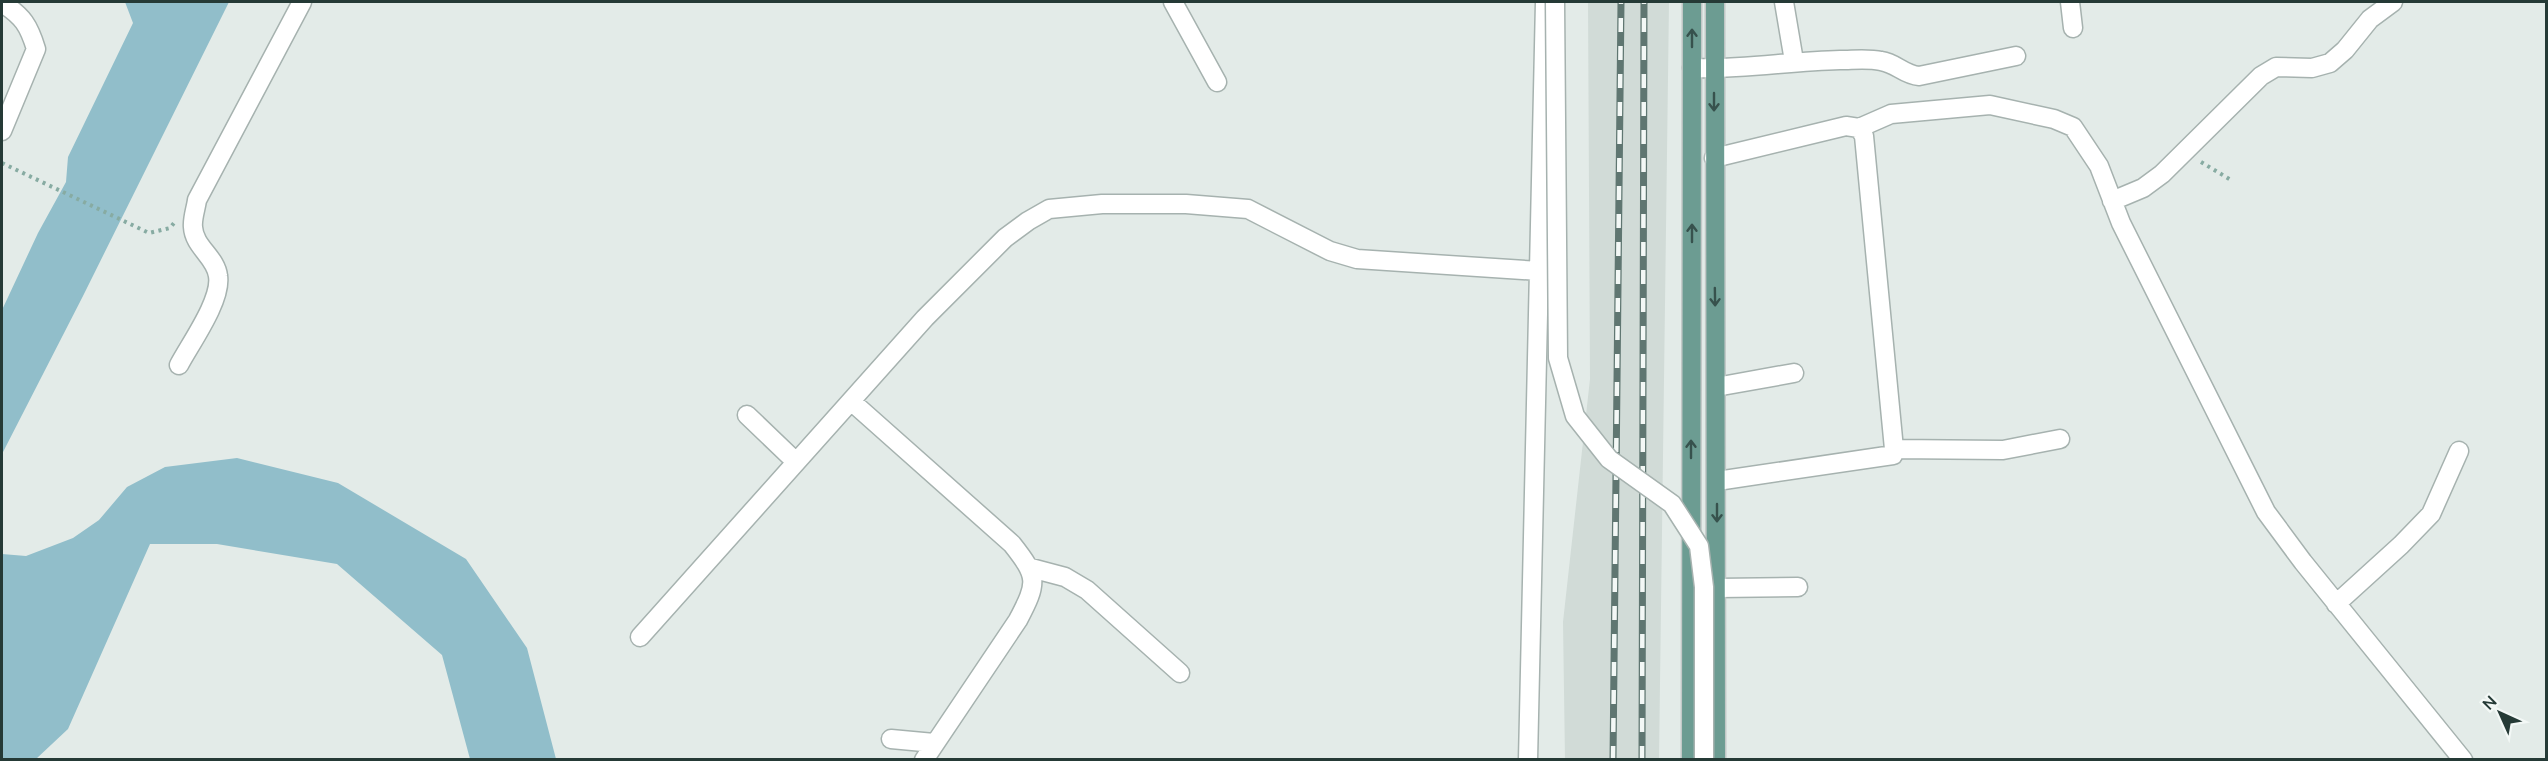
<svg xmlns="http://www.w3.org/2000/svg" width="2548" height="761" font-family="Mulish,sans-serif">
<style>
.built{fill:#d1dbd7}
.water{fill:#91beca}
.lines{fill:none;stroke-linecap:round;stroke-linejoin:round}
.minor-casing{stroke:#a6b2af;stroke-width:21}
.major-casing{stroke:#c2c8c7;stroke-width:21}
.path{stroke:#87aba2;stroke-width:4;stroke-dasharray:3 4.5;stroke-linecap:butt}
.minor{stroke:#fff;stroke-width:18}
.major{stroke:#6c9c92;stroke-width:18}
.rail-casing{stroke:#5f7671;stroke-width:7}
.rail{stroke:#f3f8f6;stroke-width:4.5;stroke-dasharray:14;stroke-linecap:butt}
.minor-bridge-casing{stroke:#a6b2af;stroke-width:21;stroke-linecap:butt}
.minor-bridge{stroke:#fff;stroke-width:18}
.oneway{stroke:#37524d}
</style>
<rect width="100%" height="100%" fill="#e3ebe8"/>
<path class="built" d="M1588,2H1669L1659,759L1565,760L1563,622L1590,379Z"/>
<path class="water" d="M125,2H229L83,296L2,454V310L38,233L66,182L68,157L133,23Z
M237,458L338,483L466,559L527,648L556,759H470L442,655L337,564L217,544H150L68,729L36,759H2V554L26,556L73,538L99,520L127,487L165,467Z"/>
<g class="lines">
<g class="minor-casing">
<path id="minor" d="M1173,2L1217,82
M1784,2L1794,61
M2070,2L2073,28
M2,3C23,16 29,26 36,49L2,131
M1692,68C1741,70 1790,61 1840,60C1853,60 1868,58 1881,61C1896,63 1904,75 1919,76L2016,56
M1714,158L1846,126L1859,128L1891,114L1990,105L2054,119L2073,127L2099,166L2121,223L2266,512L2303,562L2463,760
M2112,201L2143,188L2162,174L2261,76L2276,67L2312,68L2330,63L2345,50L2370,19L2393,2
M179,365C190,344 222,300 218,276C216,257 194,247 193,227C192,219 196,208 197,200L302,2
M1716,387L1794,373
M851,401L1012,544C1038,577 1038,582 1018,620L924,760
M747,415L795,461
M1894,449L2003,450L2060,439
M1717,481L1893,455L1894,449L1864,136L1859,128
M1031,568L1065,577L1087,590L1180,673
M1717,588L1798,587
M2336,604L2401,545L2431,514L2459,451
M640,637L925,318L1005,238L1028,221L1049,209L1102,204H1186L1248,209L1330,251L1357,259L1539,271
M891,739L934,743
M1528,760L1545,2"/>
</g>
<g class="major-casing">
<path id="major" d="M1715,2L1716,760
M1691,760L1692,2"/>
</g>
<path class="path" d="M2201,162L2231,180
M2,163L149,233L170,228L174,223"/>
<use href="#minor" class="minor"/>
<use href="#major" class="major"/>
<g class="rail-casing">
<path id="rail" d="M1613,760L1621,2
M1642,760L1644,2"/>
</g>
<use href="#rail" class="rail"/>
<g class="minor-bridge-casing">
<path id="minor-bridge" d="M1555,2L1558,358L1575,416L1609,459L1672,504L1699,546L1704,587V760"/>
</g>
<use href="#minor-bridge" class="minor-bridge"/>
</g>
<defs><path id="oneway-shaft" d="M-6 0H5M1.5-3L5.5 0L1.5 3" fill="none" stroke-width="1.6" stroke-linecap="round" stroke-linejoin="round" transform="scale(1.5)"/></defs>
<g class="oneway">
<use href="#oneway-shaft" transform="translate(1692 38) rotate(-90)"/>
<use href="#oneway-shaft" transform="translate(1714 102) rotate(90)"/>
<use href="#oneway-shaft" transform="translate(1692 233) rotate(-90)"/>
<use href="#oneway-shaft" transform="translate(1715 297) rotate(89)"/>
<use href="#oneway-shaft" transform="translate(1691 449) rotate(-90)"/>
<use href="#oneway-shaft" transform="translate(1717 513) rotate(90)"/>
</g>
<rect width="2548" height="761" fill="none" stroke="#253a36" stroke-width="6"/>
<g transform="translate(2500 713) rotate(315)" stroke="#f3f8f6" stroke-width="4.5" paint-order="stroke">
<path d="M0-4.5L10 22L0 15L-10 22Z" fill="#253a36"/>
<text y="-9" font-size="16" font-weight="bold" text-anchor="middle" fill="#253a36">N</text>
</g>
</svg>
